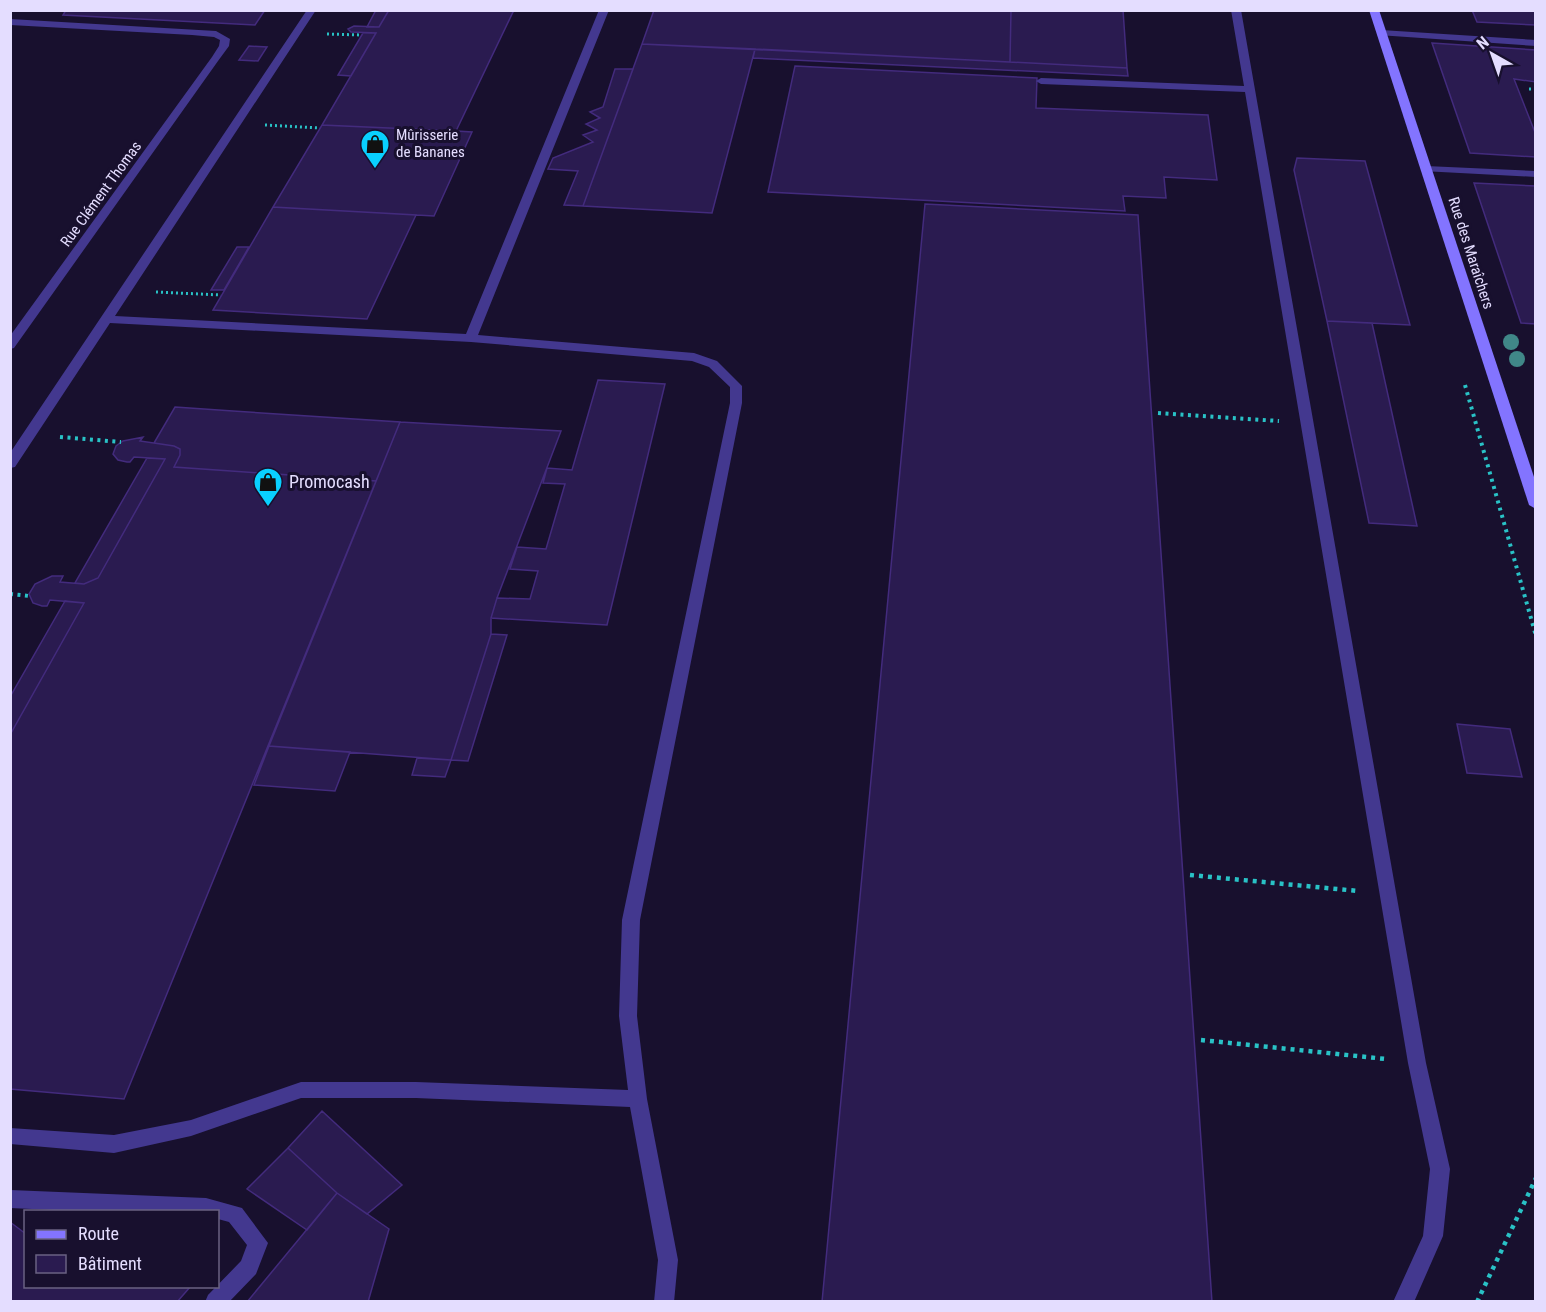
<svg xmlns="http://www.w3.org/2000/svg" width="1546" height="1312" font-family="'Roboto Condensed',sans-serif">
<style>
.building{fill:#2a1b50;stroke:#432b7d;stroke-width:1.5}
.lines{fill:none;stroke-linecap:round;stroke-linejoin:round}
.path-far2{stroke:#29c2c6;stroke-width:3;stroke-dasharray:2 3;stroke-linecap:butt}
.path-far1{stroke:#29c2c6;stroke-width:4;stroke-dasharray:3 4.5;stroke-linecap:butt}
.path{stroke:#29c2c6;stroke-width:4.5;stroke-dasharray:4 5;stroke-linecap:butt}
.lane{fill:#43388f;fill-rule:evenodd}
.street{fill:#43388f;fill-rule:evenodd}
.secondary{fill:#8374ff;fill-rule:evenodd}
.tree{fill:#408788}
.labels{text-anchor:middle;stroke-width:6;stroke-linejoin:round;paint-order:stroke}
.far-poi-label{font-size:15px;fill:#e4ddff;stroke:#18102e;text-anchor:start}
.far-street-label{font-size:15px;fill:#e4ddff;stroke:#18102e}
.poi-label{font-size:18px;fill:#e4ddff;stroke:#18102e;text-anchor:start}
</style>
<rect width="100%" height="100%" fill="#18102e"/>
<path class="building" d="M66,10H265L255,25L63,15Z
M376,10H389L379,27H367Z
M389,10H514L456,131L322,125L376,33L351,32L348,29L354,26L379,27Z
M654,10H1011L1010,62L642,44Z
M1011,10H1123L1127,68L1010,62Z
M1472,10H1536V25L1477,22Z
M363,33H376L351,76L338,75Z
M1432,43L1536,50V82L1514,79L1536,135V157L1470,153Z
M642,44L755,49L712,213L583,206Z
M249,46L267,47L258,61L239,60Z
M755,49L1127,68L1128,76L753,58Z
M795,66L1037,78L1036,108L1208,115L1217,180L1164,177L1166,198L1123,196L1125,211L768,192Z
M615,69H633L583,206L564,205L578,171L548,169L553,158L593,142L583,135L597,130L586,124L600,118L590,112L603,107Z
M322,125L456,131L472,132L434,216L273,207Z
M1297,158L1365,161L1410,325L1327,321L1294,170Z
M1474,183L1536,186V324L1521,323Z
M925,204L1138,215L1212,1302H822Z
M273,207L416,215L367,319L213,310Z
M237,247H249L224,290H211Z
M1327,321L1372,323L1417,526L1369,523Z
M598,380L665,384L607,625L491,618L497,598L530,599L538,571L510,569L517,547L546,549L565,484L543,483L547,468L572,470Z
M175,407L233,411L400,422L376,481L174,467L180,455V449L174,446L154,443Z
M400,422L561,431L497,598L491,618V634L451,760L269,746Z
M143,437L140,441L174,446L180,449V455L174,467L376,481L124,1099L10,1089V735L84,603L50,600L47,606H42L33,603L29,594L35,584L52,576H63L60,582L84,584L98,578L165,459L134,457L130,462H127L118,460L113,454L116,446L123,441Z
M147,458L165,459L98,578L84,584L75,583Z
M65,601L84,603L10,735V697Z
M491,634L507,635L468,761L451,760Z
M1457,724L1510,729L1522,777L1467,773Z
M269,746L350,752L335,791L254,785Z
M417,758L451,760L445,777L412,775Z
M322,1111L402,1185L367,1214L337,1193L288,1148Z
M288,1148L337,1193L307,1230L247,1189Z
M337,1193L389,1229L368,1302H247Z
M10,1222L26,1234V1286H191L177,1302H10Z"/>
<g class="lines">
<path class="path-far2" d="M327,34L362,35
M1529,89H1536
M265,125L320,128
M156,292L221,295"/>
<path class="path-far1" d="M1465,385L1536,636
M1158,413L1279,421
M60,437L121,442
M10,594L29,596"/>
<path class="path" d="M1190,875L1358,891
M1201,1040L1386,1059
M1477,1302L1536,1178"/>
<path class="lane" d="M307,10H316L115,316L466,334L599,10H609L478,335L694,353L717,361L742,386V403L640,920L637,1016L647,1099L678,1260L674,1302H654L658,1260L630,1107L416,1098H301L191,1136L114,1153L10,1144V1128L114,1135L191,1120L301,1082H416L628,1090L619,1016L622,920L730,403V387L709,367L692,361L471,342L110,323L15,467L10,468V453Z
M1231,10H1241L1426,1063L1450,1169L1443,1236L1414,1302H1393L1423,1236L1430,1169L1408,1063L1245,92L1041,84L1036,81L1041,78L1244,86Z
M10,19L216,31L230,39L229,46L218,61L14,348L10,349V336L212,57L219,46L220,40L214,37L192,35L10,25Z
M10,1190L206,1198L242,1208L268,1243L256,1274L229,1302H205L208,1295L241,1261L247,1245L229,1222L218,1219V1212H97L10,1208Z"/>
<path class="street" d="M1381,30L1536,40V46L1378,35V31Z
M1426,166L1536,171V177L1422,171L1421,169Z"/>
<path class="secondary" d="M1369,10H1379L1536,483V509L1529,505Z"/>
</g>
<g class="tree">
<circle cx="1511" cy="342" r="8"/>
<circle cx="1517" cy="359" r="8"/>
</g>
<defs>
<g id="shop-pin" transform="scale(1.5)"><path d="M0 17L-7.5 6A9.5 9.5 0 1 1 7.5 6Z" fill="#09d0ff" stroke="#18102e"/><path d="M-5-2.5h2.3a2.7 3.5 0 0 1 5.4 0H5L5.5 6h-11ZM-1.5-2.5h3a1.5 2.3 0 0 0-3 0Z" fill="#111"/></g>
</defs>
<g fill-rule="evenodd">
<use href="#shop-pin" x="375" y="144"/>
<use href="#shop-pin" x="268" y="482"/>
</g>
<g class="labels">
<g class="far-poi-label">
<text x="396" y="140">Mûrisserie<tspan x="396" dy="17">de Bananes</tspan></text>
</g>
<g class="far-street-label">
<text transform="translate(101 194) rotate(-54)" y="5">Rue Clément Thomas</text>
<text transform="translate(1471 253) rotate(72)" y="5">Rue des Maraîchers</text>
</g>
<g class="poi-label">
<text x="289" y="488">Promocash</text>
</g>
</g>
<rect width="1546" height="1312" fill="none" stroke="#e4ddff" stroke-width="24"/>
<rect x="24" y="1210" width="195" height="78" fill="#18102e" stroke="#6a6282" stroke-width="1.5"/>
<rect x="36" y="1230" width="30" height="9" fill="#8374ff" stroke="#6a6282" stroke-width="1.5"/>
<text x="78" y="1240" font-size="18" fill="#e4ddff">Route</text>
<rect x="36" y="1255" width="30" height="18" fill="#2a1b50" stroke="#6a6282" stroke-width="1.5"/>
<text x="78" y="1270" font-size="18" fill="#e4ddff">Bâtiment</text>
<g transform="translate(1492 54) rotate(320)" stroke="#18102e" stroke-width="4.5" paint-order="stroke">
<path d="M0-4.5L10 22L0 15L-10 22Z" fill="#e4ddff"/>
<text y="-9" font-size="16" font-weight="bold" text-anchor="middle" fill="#e4ddff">N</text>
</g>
</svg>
